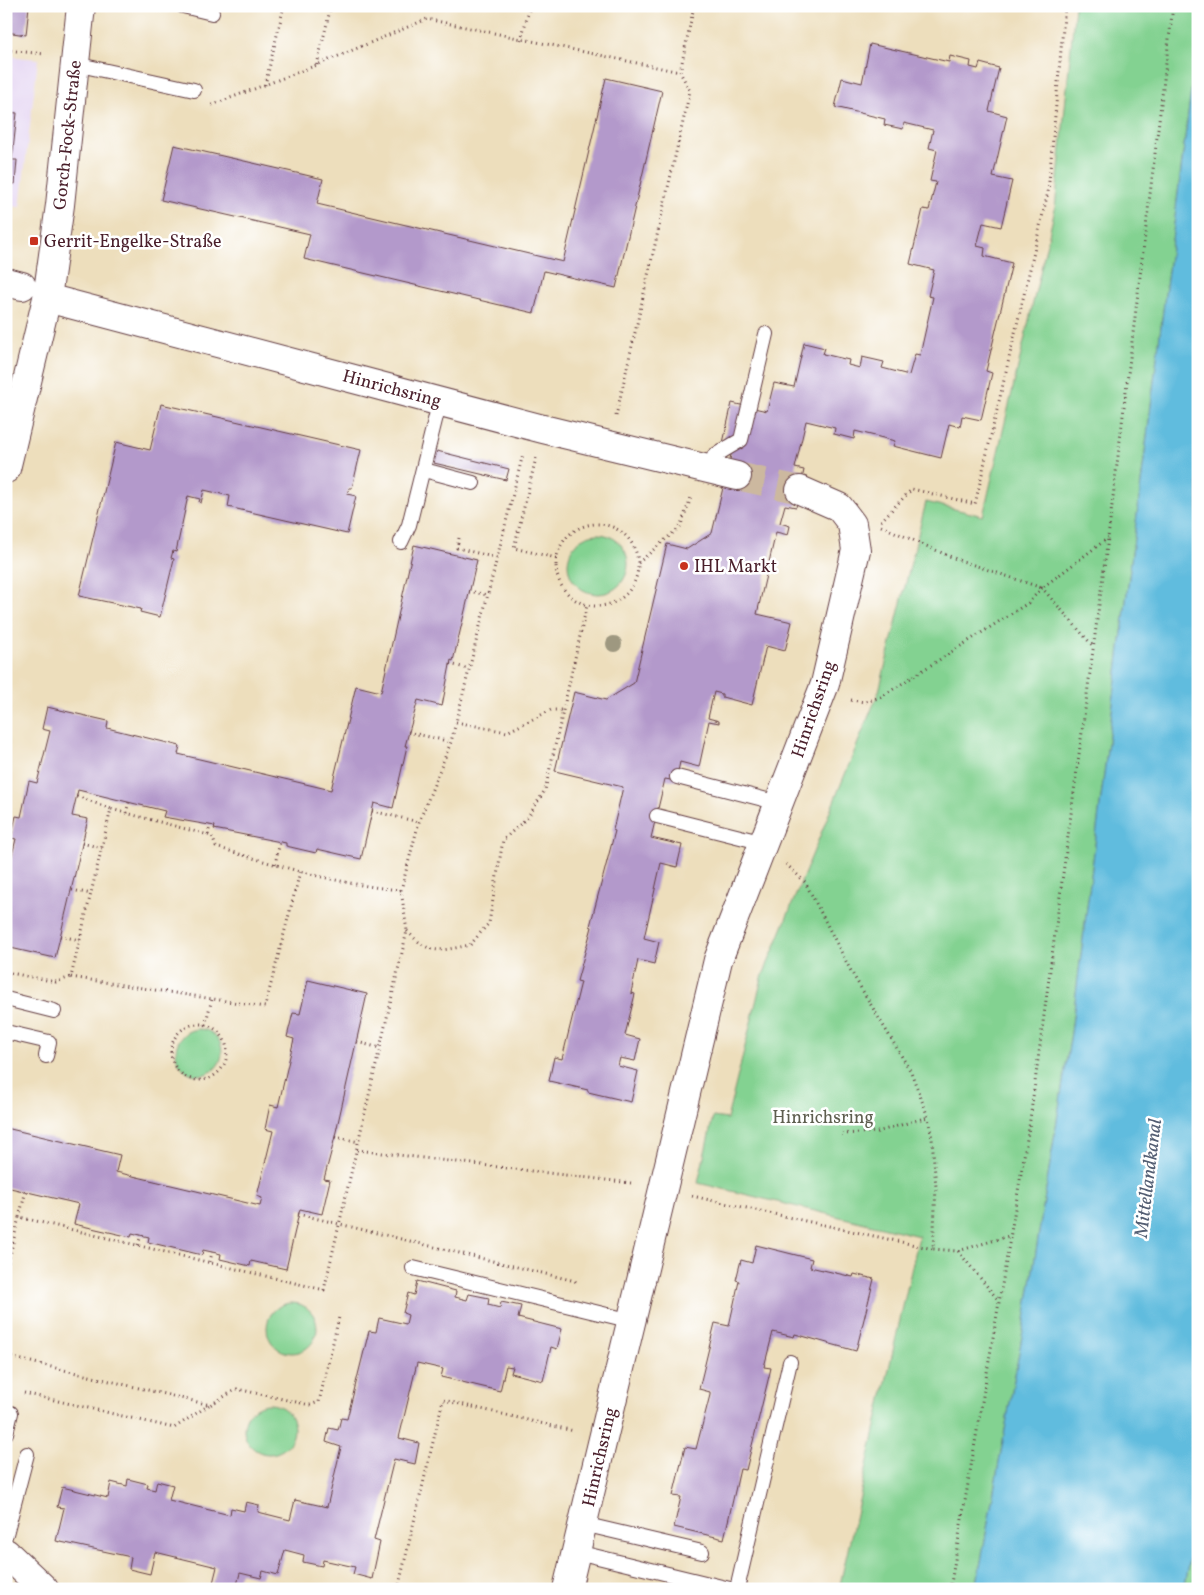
<svg xmlns="http://www.w3.org/2000/svg" width="1204" height="1595" font-family="Vollkorn,serif">
<style>
.built{fill:#e3d3f2}
.green{fill:#83d291;stroke:#66785e}
.water{fill:#60bcde;stroke:#556e84}
.building{fill:#b399cb}
.lines{fill:none;stroke-linecap:round;stroke-linejoin:round}
.minor-tunnel{stroke:#ccb89f;stroke-width:28;stroke-dasharray:28 14;stroke-linecap:butt}
.service-casing{stroke:#623c41;stroke-width:16}
.minor-casing{stroke:#623c41;stroke-width:30}
.path{stroke:#623c41;stroke-width:3;stroke-dasharray:1 4;stroke-linecap:butt}
.service{stroke:#fff;stroke-width:14}
.minor{stroke:#fff;stroke-width:28}
.tree{fill:#9e9880}
.poi-dot{fill:#c8321e;stroke:#fff;stroke-width:2}
.labels{text-anchor:middle;stroke-width:5;stroke-linejoin:round;paint-order:stroke}
.street-label{font-size:18px;fill:#4a1f2b;stroke:#fff}
.poi-label{font-size:18px;fill:#4a1f2b;stroke:#fff;text-anchor:start}
.park-label{font-size:18px;fill:#5e5e4f;stroke:#fff}
.water-label{font-size:19px;font-style:italic;fill:#535e73;stroke:#fff}
</style>
<rect width="100%" height="100%" fill="#fff"/>
<filter id="ink" filterUnits="userSpaceOnUse"><feTurbulence type="fractalNoise" baseFrequency=".02" numOctaves="2"/><feDisplacementMap in="SourceGraphic" scale="10" xChannelSelector="R" yChannelSelector="G"/><feConvolveMatrix kernelMatrix="1 2 1 2 8 2 1 2 1" color-interpolation-filters="sRGB"/></filter>
<filter id="wash" filterUnits="userSpaceOnUse"><feTurbulence type="fractalNoise" baseFrequency=".0096" numOctaves="4" result="noise"/><feDisplacementMap in="SourceGraphic" scale="20" xChannelSelector="R" yChannelSelector="G"/><feGaussianBlur stdDeviation="1.12" result="paint"/><feColorMatrix in="noise" values="0 0 0 0 0 0 0 0 0 0 0 0 0 0 0 0 0 1.4 0 .05"/><feComposite in="paint" operator="in"/></filter>
<g filter="url(#wash)">
<rect width="100%" height="100%" fill="#eddebc"/>
<path class="built" d="M6,56L38,59L20,207L6,206Z"/>
<path class="green" d="M1075,6H1198V36L1071,1033L1025,1320L976,1589H839L919,1236L698,1183L713,1117L727,1119L762,978L879,691L926,502L983,516L1055,209Z
M568 564a30 30 0 1 1 60 0a30 30 0 1 1-60 0Z
M176 1052a23 23 0 1 1 46 0a23 23 0 1 1-46 0Z
M267 1328a25 25 0 1 1 50 0a25 25 0 1 1-50 0Z
M244 1429a25 25 0 1 1 50 0a25 25 0 1 1-50 0Z
M1198,1519V1589H1184Z"/>
<path class="water" d="M1198,36V1519L1184,1589H976L1025,1320L1071,1033Z"/>
<g id="blocks">
<path class="building" d="M6,6H29L26,35L6,32Z
M870,44L949,62L950,56L971,61L970,67L978,69L980,63L999,68L989,111L1007,116L993,177L1012,181L1001,227L983,223L977,246L985,248L984,256L1012,263L986,371L992,373L981,420L962,416L960,427L949,424L941,458L893,446L895,441L855,431L854,439L834,434L835,428L806,421L795,468L804,470L796,507L785,505L780,523L790,526L788,535L776,532L757,614L792,622L785,651L766,646L752,705L722,697V694L714,692L708,718L719,721V723L709,721L699,767L680,762L676,781L665,779L651,838L682,845L677,867L661,863L644,938L659,942L654,964L638,960L631,993L635,994L625,1035L640,1039L635,1061L620,1058L618,1066L638,1071L631,1102L588,1092V1090L549,1081L554,1057L562,1059L581,982L577,981L592,927L590,926L615,831L613,830L623,787L555,771L574,692L606,700L634,683L667,544L687,549L712,533L731,455L723,443L732,403L767,411L774,383L794,387L804,343L825,348L823,354L849,360L848,365L860,368L862,357L884,362L882,368L909,375L915,354L920,355L933,297L928,296L934,270L910,264L923,209L929,210L936,182L930,181L937,150L929,148L933,130L904,123L903,129L884,125L885,119L835,107L842,78L862,83Z
M606,78L662,91L616,288L544,271L534,313L304,259L310,234L161,200L174,145L323,179L317,204L563,262Z
M6,112L17,113L12,160H17L15,184L6,183Z
M161,404L361,450L352,488H349L347,494L356,496L347,534L228,507L230,496L204,490L201,503L199,502L200,499L188,496L176,552L173,551L171,558L174,559L160,617L140,612L141,609L79,596L116,442L150,450Z
M437,451L509,469L506,480L434,463Z
M414,545L477,560L453,661L451,660L442,706L418,700L405,746H407L393,808L374,803L361,859L317,849L316,853L286,846V843L214,829L215,826L163,817L165,811L78,790L72,816L88,819L55,958L6,947V862L10,863L16,839L11,838L16,816L21,817L29,781L37,783L50,731L42,729L47,707L108,721L107,728L180,746L178,754L331,790L356,686L381,692Z
M308,980L367,994L333,1145L324,1179L330,1180L322,1214L300,1209L286,1269L251,1261L250,1266L220,1259L221,1254L203,1250L202,1255L148,1242L149,1237L132,1233L131,1237L74,1224L79,1204L6,1187V1128L120,1155L116,1172L260,1206L262,1198L257,1196L273,1131L265,1129L270,1105L278,1107L294,1039L287,1037L293,1013L300,1014Z
M756,1245L812,1259L810,1267L853,1277L854,1274L874,1279L856,1351L795,1334L794,1337L773,1332L764,1367L771,1368L746,1470L740,1469L724,1539L674,1527L681,1497L673,1496L685,1447L696,1449L710,1395V1392L699,1389L715,1323L729,1326L739,1281L736,1280L741,1260L752,1263Z
M417,1281L456,1291L455,1297L467,1300L469,1294L489,1298L488,1305L500,1308L501,1302L521,1306L518,1318L562,1329L557,1349L551,1347L543,1381L511,1373L513,1367L506,1366L500,1391L441,1377L443,1369L417,1363L399,1438L419,1443L415,1464L394,1459L374,1540L380,1542L372,1579L353,1574L355,1567L323,1560L322,1566L303,1562L304,1555L285,1550L278,1575L263,1571L261,1578L240,1573L236,1589H218L212,1587L217,1567L155,1552L150,1574L129,1569L131,1557L56,1541L64,1508L57,1507L62,1487L108,1498L111,1482L127,1486L128,1479L148,1484L147,1488L155,1490L157,1481L173,1485L169,1500L230,1515L231,1508L244,1511L246,1502L259,1505L258,1512L290,1520L295,1500L327,1507L341,1447L326,1442L329,1428L338,1430L341,1418L347,1419L369,1331L376,1332L379,1318L406,1324L408,1315L403,1313L408,1293L414,1295Z"/>
</g>
</g>
<g filter="url(#ink)">
<use href="#blocks" fill-opacity="0" stroke="#623c41" stroke-width="1"/>
<g class="lines">
<path class="minor-tunnel" d="M737,476L800,490"/>
<g class="service-casing">
<path id="service" d="M183,6L212,13
M75,64L194,90
M424,470L473,483
M711,470L714,456L741,440L766,334
M401,542L409,525L440,400
M677,777L779,803
M657,816L764,843
M6,999L54,1011
M6,1032L49,1042L46,1056
M413,1268L632,1321
M6,1433L11,1413
M583,1524L702,1552
M6,1534L27,1454
M577,1552L730,1589
M737,1589L790,1362"/>
</g>
<g class="minor-casing">
<path id="minor" d="M6,282L22,286
M47,298L543,429L737,476
M6,469L47,298L60,205L81,6
M6,1553L44,1589
M567,1589L718,960L825,684L856,550L852,524L839,507L800,490"/>
</g>
<path class="path" d="M521,40L530,6
M6,50L45,54
M317,65L331,6
M265,85L284,6
M212,105L317,65L427,19L680,72
M616,416L690,91L680,72L694,6
M536,458L514,548L556,558
M881,521L912,489L975,504L1048,192L1065,6
M556 565a41 41 0 1 1 82 0a41 41 0 1 1-82 0Z
M881,526L956,559L1042,588L1108,538
M459,538L457,548L497,558
M638,563L680,527L692,495
M469,591L487,595
M450,664L469,669
M851,700L865,702L881,697L1028,603L1042,588L1093,646
M456,722L507,732L551,710H564
M408,732L451,742
M77,796L111,809
M372,811L419,822
M126,813L129,802
M208,835L210,825
M82,843L102,848
M275,864L280,842
M786,864L805,882L852,973L911,1072L928,1117L932,1138L936,1187L933,1249L958,1251L1009,1236
M72,890L91,894
M407,931C431,956 438,951 470,945L489,923L503,840L528,817L545,790L587,605
M60,936L80,940
M6,972L56,982L71,977L111,809L212,836L216,847C277,865 338,885 401,890
M71,977L265,1007L300,872
M171 1052a28 28 0 1 1 56 0a28 28 0 1 1-56 0Z
M205,1025L212,999
M357,1042L380,1048
M842,1134L877,1132L928,1117
M335,1137L359,1142
M357,1150L631,1183
M692,1196L933,1249
M298,1214L575,1281L578,1285
M19,1217L26,1191
M138,1245L141,1235
M958,1251L999,1301
M210,1262L212,1252
M6,1272L19,1217L324,1290L407,931L401,890L419,822L451,742L523,454
M6,1353L10,1357
M6,1375L10,1357L210,1405L237,1389L310,1405L319,1402L339,1317
M24,1393L174,1428L209,1405
M398,1589L443,1400L574,1431
M950,1589L1029,1127L1108,538L1173,6"/>
<use href="#service" class="service"/>
<use href="#minor" class="minor"/>
</g>
<circle class="tree" cx="614" cy="644" r="8"/>
</g>
<g class="poi-dot">
<rect x="29" y="236" width="10" height="10" rx="2.5"/>
<circle cx="684" cy="566" r="5"/>
</g>
<g class="labels">
<g class="street-label">
<text transform="translate(67 135) rotate(-84)" y="6">Gorch-Fock-Straße</text>
<text transform="translate(392 388) rotate(15)" y="6">Hinrichsring</text>
<text transform="translate(813 709) rotate(-71)" y="6">Hinrichsring</text>
<text transform="translate(599 1457) rotate(-77)" y="6">Hinrichsring</text>
</g>
<g class="poi-label">
<text x="44" y="247">Gerrit-Engelke-Straße</text>
<text x="694" y="572">IHL Markt</text>
</g>
<g class="park-label">
<text x="823" y="1123">Hinrichsring</text>
</g>
<g class="water-label">
<text transform="translate(1147 1178) rotate(-83)" y="7">Mittellandkanal</text>
</g>
</g>
<rect width="1204" height="1595" fill="none" stroke="#fff" stroke-width="25"/>
</svg>
